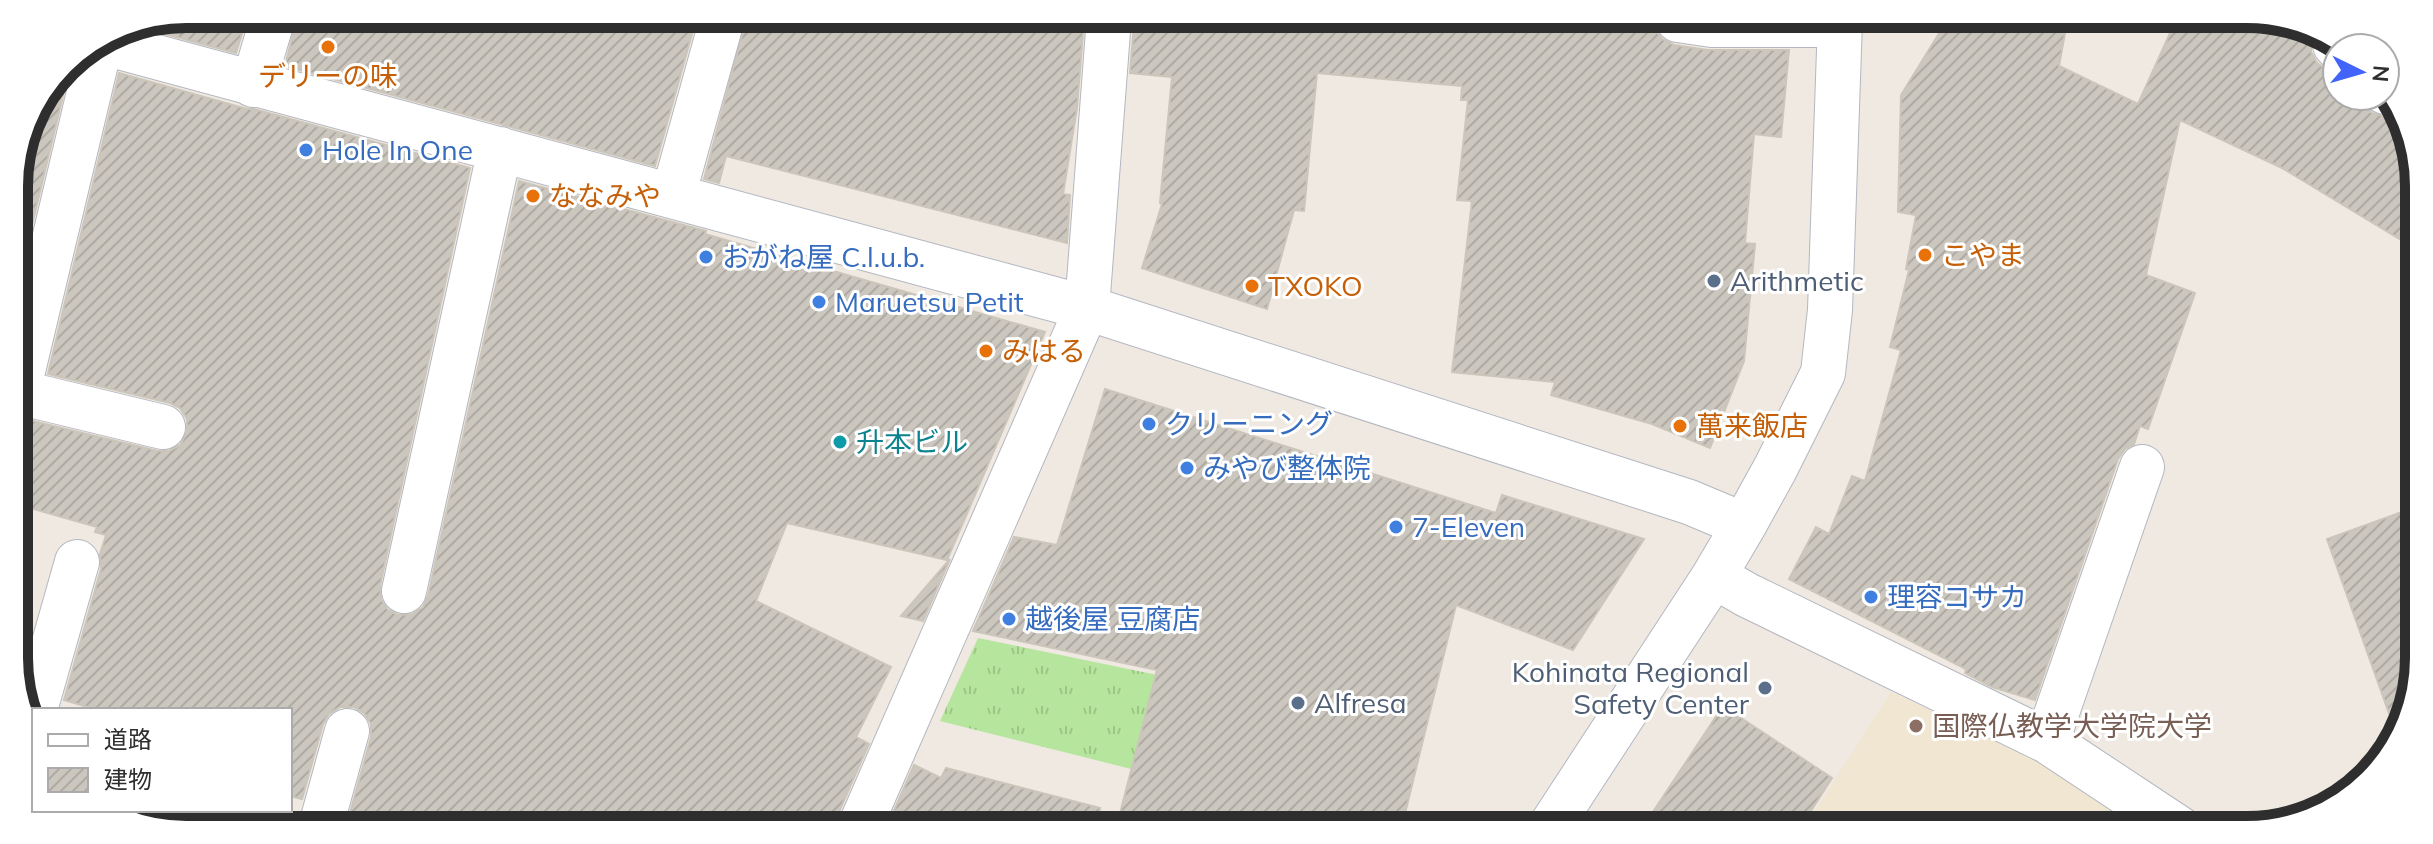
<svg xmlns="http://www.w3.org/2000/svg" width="2433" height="844" font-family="Mulish,'Noto Sans JP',sans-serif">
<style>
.education{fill:#f0e6d1}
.grass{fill:url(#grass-tufts)}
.building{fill:url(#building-hatch);stroke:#cbc5ba;stroke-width:2}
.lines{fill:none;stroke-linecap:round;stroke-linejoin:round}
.minor-casing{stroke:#b4b7c1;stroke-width:46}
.minor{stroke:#fff;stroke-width:44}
.food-dot{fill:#e8710a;stroke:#fff;stroke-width:3}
.shop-dot{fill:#3f7fe0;stroke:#fff;stroke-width:3}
.service-dot{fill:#5c6f8a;stroke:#fff;stroke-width:3}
.culture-dot{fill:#0f9aa8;stroke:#fff;stroke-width:3}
.education-dot{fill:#8d6e63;stroke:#fff;stroke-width:3}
.labels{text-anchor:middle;stroke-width:6;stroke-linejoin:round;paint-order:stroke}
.food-label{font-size:28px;fill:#c56008;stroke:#fff;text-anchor:start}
.shop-label{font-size:28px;fill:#366cbe;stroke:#fff;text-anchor:start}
.service-label{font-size:28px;fill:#4e5e75;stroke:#fff;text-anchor:start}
.culture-label{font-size:28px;fill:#0d838f;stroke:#fff;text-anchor:start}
.education-label{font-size:28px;fill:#785e54;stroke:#fff;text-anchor:start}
.rim{fill:none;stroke:#2e2e2e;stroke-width:10}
</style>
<defs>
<pattern id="grass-tufts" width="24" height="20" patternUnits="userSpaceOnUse" patternTransform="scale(2)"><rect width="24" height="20" fill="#b6e59e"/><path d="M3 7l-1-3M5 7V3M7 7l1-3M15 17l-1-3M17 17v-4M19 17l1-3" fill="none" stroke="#9dc588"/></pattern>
<pattern id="building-hatch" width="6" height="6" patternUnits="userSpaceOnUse" patternTransform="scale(2)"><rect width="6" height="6" fill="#cbc7bf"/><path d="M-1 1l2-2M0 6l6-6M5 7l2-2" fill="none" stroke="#afaba4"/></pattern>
</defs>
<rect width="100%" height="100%" fill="#efe9e1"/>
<path class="education" d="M1891,692L2037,761L2142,829L1804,828Z"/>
<path class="grass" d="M978,638L1196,683L1179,781L940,721Z"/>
<path class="building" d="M186,14H248L236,53L132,25Z
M298,14L675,16H697L655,166L285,66Z
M747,16L1059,18L1084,20L1077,108L1063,194L1070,195L1067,243L726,156L719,183L704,179Z
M1208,18L1553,20L1655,29L1662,39L1674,45L1708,50H1789L1781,137L1754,134L1745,243L1755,244L1744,361L1710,448L1652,424L1551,395L1555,382L1452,372L1472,201L1457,200L1468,100H1461L1462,86L1317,73L1304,211L1294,210L1267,309L1142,268L1162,204L1160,203L1172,77L1130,73L1134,24L1207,31Z
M1946,22H2067L2059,66L2138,104L2175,22L2261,23L2311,45V52L2317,63L2331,72H2337V96H2353L2362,102L2372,113L2387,117L2400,124L2417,163L2416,249L2282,168L2180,120L2146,275L2195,293L2148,429L2140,426L2134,444L2125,449L2118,459L2035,700L1992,687L1965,673L1966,669L1789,579L1816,527L1829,534L1852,476L1865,481L1901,350L1890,347L1909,270L1906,269L1916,215L1898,212L1901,95Z
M72,58L15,296L14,174L32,109Z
M119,73L247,109H254L470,168L380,586L381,599L388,610L398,615L412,614L423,607L428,596L519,181L706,231L705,234L1045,332L947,560L787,523L756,601L891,667L856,737L869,744L838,814L836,824L382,822L350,813L371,737V724L364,713L354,707H340L329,714L323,724L302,799L290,796V710H98L64,700L101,569L100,554L106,535L95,532L97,527L16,504V417L158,451H169L180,445L187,432V419L180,408L170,403L48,374Z
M1105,389L1496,513L1502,495L1644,539L1573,650L1456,605L1402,826L1117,825L1157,670L973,631L1014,537L1057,545Z
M2413,508L2410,713L2396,733L2327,539Z
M950,559L923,621L901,616Z
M1723,706L1832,778L1800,828L1643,827Z
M914,765L941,778L946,768L1100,808L1098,825L888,824Z"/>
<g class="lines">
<g class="minor-casing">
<path id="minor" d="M1678,20L1712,25H1840
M97,41L1087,308L1689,502L1744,525
M101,42L18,392L163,427
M2335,45L2338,48
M253,85L274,14
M2385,92H2386
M673,196L723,16
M1714,576L1747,595L2047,741L2180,829
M404,591L500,149
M35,710L77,562
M2047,741L2142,467
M322,822L347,731
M861,824L1087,308L1109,18
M1550,827L1714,576L1744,525L1775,469L1823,373L1830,310L1840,21"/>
</g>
<use href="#minor" class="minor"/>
</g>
<g class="food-dot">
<circle cx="328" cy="47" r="8"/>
<circle cx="533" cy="196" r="8"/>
<circle cx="1925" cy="255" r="8"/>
<circle cx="1252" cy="286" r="8"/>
<circle cx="986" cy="351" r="8"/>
<circle cx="1680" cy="426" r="8"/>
</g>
<g class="shop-dot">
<circle cx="306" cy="150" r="8"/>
<circle cx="706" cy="257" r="8"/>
<circle cx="819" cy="302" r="8"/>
<circle cx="1149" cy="424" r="8"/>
<circle cx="1187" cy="468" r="8"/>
<circle cx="1396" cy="527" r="8"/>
<circle cx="1871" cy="597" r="8"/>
<circle cx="1009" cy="619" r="8"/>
</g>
<g class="service-dot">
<circle cx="1714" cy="281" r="8"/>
<circle cx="1765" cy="688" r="8"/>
<circle cx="1298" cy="703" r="8"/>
</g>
<circle class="culture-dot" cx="840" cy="442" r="8"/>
<circle class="education-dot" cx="1916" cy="726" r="8"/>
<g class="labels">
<g class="food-label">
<text x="328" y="86" text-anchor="middle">デリーの味</text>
<text x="549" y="206">ななみや</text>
<text x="1941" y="265">こやま</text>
<text x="1268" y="296">TXOKO</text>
<text x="1002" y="361">みはる</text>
<text x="1696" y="436">萬来飯店</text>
</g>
<g class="shop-label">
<text x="322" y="160">Hole In One</text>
<text x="722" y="267">おがね屋 C.l.u.b.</text>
<text x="835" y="312">Maruetsu Petit</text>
<text x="1165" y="434">クリーニング</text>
<text x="1203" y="478">みやび整体院</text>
<text x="1412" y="537">7-Eleven</text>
<text x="1887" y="607">理容コサカ</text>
<text x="1025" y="629">越後屋 豆腐店</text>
</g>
<g class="service-label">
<text x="1730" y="291">Arithmetic</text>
<text x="1749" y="682" text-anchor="end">Kohinata Regional<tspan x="1749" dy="32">Safety Center</tspan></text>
<text x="1314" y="713">Alfresa</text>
</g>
<g class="culture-label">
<text x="856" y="452">升本ビル</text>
</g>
<g class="education-label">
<text x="1932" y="736">国際仏教学大学院大学</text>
</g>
</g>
<path d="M0 0H2433V844H0ZM186 28H2247A158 158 0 0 1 2405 186V658A158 158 0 0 1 2247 816H186A158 158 0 0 1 28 658V186A158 158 0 0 1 186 28Z" fill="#fff" fill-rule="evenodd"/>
<path class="rim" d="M186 28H2247A158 158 0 0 1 2405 186V658A158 158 0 0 1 2247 816H186A158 158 0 0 1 28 658V186A158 158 0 0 1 186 28Z"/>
<rect x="32" y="708" width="260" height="104" fill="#ffffff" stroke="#ababab" stroke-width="2"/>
<rect x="48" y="734" width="40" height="12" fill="#ffffff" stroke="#ababab" stroke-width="2"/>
<text x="104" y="748" font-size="24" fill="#2e2e2e">道路</text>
<rect x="48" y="768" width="40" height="24" fill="url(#building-hatch)" stroke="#ababab" stroke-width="2"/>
<text x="104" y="788" font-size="24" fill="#2e2e2e">建物</text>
<g transform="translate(2361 72) rotate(95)"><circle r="38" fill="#ffffff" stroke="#ababab" stroke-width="2"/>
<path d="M0-6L14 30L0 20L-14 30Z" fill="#4264fb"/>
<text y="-12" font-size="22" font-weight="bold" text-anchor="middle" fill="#2e2e2e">N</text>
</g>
</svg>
